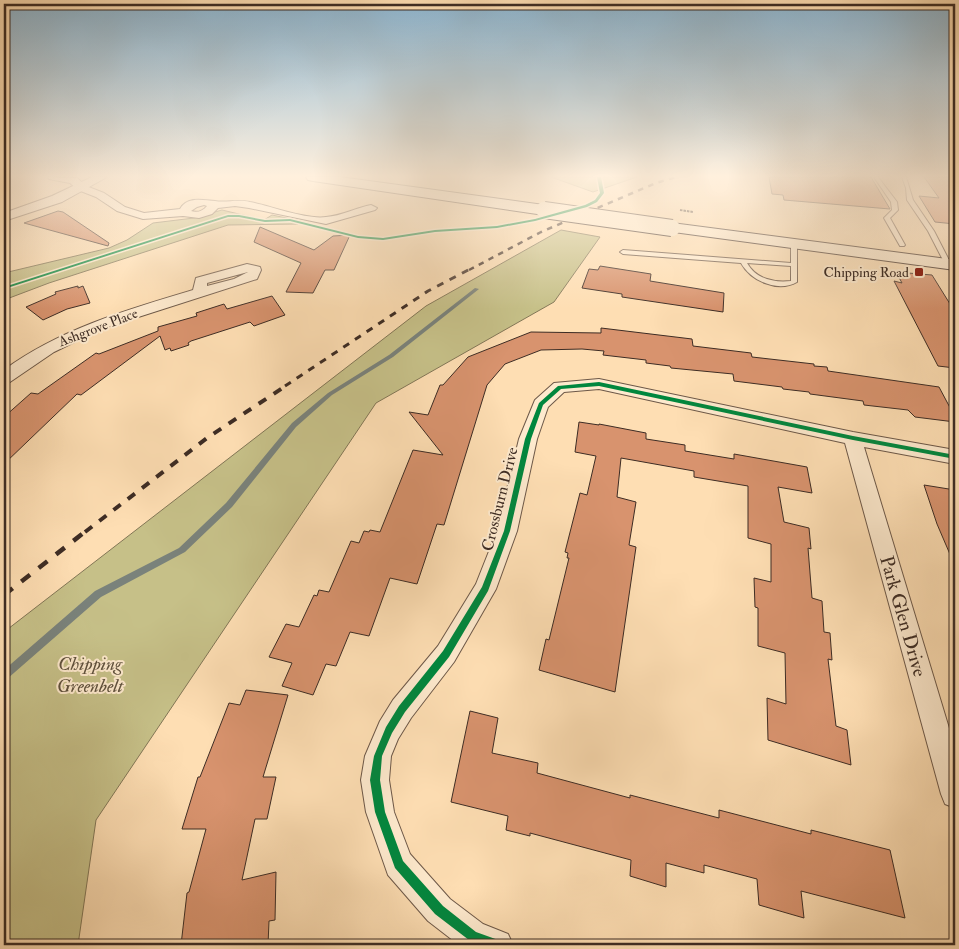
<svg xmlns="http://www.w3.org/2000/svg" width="959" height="949" font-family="'IM FELL Double Pica',serif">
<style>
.green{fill:#c6c088;stroke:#827656}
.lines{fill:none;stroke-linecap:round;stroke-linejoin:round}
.stream{fill:#7a827b;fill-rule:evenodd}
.building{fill:#d8936e;stroke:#3d2c24}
.service-casing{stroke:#6d5848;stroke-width:2}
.minor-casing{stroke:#6d5848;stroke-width:2}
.tertiary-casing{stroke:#6d5848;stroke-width:2}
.secondary-casing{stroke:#3d2c24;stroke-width:2}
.service{fill:#feeace;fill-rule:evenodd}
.minor{fill:#feeace;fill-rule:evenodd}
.tertiary{fill:#feeace;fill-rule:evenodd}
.secondary{fill:#feeace;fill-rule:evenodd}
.rail-far3{stroke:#3d2c24;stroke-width:2.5;stroke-dasharray:5.5 5.5;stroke-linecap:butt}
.rail-far2{stroke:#3d2c24;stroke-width:3;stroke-dasharray:7 7;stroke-linecap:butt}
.rail-far1{stroke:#3d2c24;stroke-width:4;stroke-dasharray:9 9;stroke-linecap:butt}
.rail{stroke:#3d2c24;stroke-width:4.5;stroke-dasharray:11 11;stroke-linecap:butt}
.secondary-bridge-casing{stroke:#3d2c24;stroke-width:18;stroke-linecap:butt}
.path-bridge{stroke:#3d2c24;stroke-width:2;stroke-dasharray:2.5 1;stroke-linecap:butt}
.secondary-bridge{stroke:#feeace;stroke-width:16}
.cycleway-casing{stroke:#feeace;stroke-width:3}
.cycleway{fill:#00873e;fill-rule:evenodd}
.poi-dot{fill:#8f2418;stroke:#feeace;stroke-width:2}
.labels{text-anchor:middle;stroke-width:4;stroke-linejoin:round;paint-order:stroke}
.far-poi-label{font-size:14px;fill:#3d2c24;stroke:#feeace;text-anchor:end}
.far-street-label{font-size:14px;fill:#3d2c24;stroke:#feeace}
.street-label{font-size:16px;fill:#3d2c24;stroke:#feeace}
.near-street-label{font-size:19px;fill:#3d2c24;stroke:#feeace}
.near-park-label{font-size:19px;font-style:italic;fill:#5f513d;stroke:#feeace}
</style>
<rect width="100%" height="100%" fill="#fedeb3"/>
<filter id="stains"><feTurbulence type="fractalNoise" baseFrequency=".004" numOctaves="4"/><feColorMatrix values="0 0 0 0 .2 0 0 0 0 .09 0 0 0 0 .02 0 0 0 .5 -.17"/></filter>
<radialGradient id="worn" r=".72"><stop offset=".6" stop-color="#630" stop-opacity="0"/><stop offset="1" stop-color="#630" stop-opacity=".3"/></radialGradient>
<path class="green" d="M551,177H637L593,192Z
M222,210L264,220L272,215L301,221L298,224L228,225L49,283L4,300V273L109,248L127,240L153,223L194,218Z
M561,230L600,237L554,302L376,403L96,820L78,945H4V632L426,306Z"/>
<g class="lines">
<path class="stream" d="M475,288L479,289L393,357L332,395L296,427L232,507L185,552L101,597L7,679L4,680V670L95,591L179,548L226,503L292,423L328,393L389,355Z"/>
</g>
<path class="building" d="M769,177H871L890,209L784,200L783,195L772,194Z
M924,177H955V224L935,222L919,196L939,198Z
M58,211L63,212L109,243L108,246L24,223Z
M260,227L314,250L333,236L350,235L334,270H325L313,293L286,292L301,263L254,242Z
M600,266L651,274L650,281L724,293L723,312L622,297V294L582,288L589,269L598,270Z
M896,272L932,275L955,312V368L938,366L894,281L902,283Z
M78,286V288L83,286L90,303L67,309L43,320L26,307L56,294L55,292Z
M272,296L285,315L254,326L250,322L191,341L188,343L189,345L171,351L170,348L165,350L160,336L81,395L77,394L4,464V417L31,393L38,394L96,353L99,354L158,331V327L197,316L196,313L224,304L227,309Z
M601,328L692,339L693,346L751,353L752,357L814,364V366L827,367L828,371L939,387L955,417V422L915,417L908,410L864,405L863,401L810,394L809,392L783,389L782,387L734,381L733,374L671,368L670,366L646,363V360L603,355L604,351L582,349L541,350L505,364L487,385L444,525L437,524L417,584L390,578L369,636L350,632L336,666L326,664L313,695L282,686L292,663L269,657L286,624L299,627L314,595L317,596L319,590L329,592L351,541L359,543L364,531L369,532L370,530L380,532L413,450L443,455L409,412L428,415L440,385H443L468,357L531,332L601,333Z
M579,422L599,425V424L646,433V439L685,445V451L734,459V454L807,467L812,493L778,487L784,522L809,528L811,549L808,548L812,598L822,601L824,632L830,633L832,660L828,659L836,726L847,730L851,765L768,740L767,698L786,704L785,653L758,646V608L755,607L754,578L771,582V544L748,538V486L694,477V471L621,458L617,497L636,502L629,545L636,547L615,692L539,670L546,639L549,640L569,558H567L568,553L565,552L580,493L587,495L596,456L575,452Z
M924,485L955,490V566L937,524Z
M246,690L288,695L263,777H276L267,819H255L242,880L276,872L275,920L269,921L268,945H181L187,893L189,892L206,829H182L198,777H200L229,703L240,705Z
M470,711L498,718L492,753L538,763L537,773L630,798V795L719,818V810L811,834V830L890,850L905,918L801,891L804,918L759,905L757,879L704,865V873L666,863V887L630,876L631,860L530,833V836L506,830L508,816L451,802Z"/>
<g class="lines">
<g class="service-casing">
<path id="service" d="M874,177H878L897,202L898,210L890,218L905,245L904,246H900L884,218L892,210L891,202Z
M902,177H906L913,200L934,231L951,264L950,265L945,264L928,231L907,200L906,188Z
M794,242L797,244V282C778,293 751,281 741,263L623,254L620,252L623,250L791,263V244ZM747,263L791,266V281C774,283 756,279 747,263Z"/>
</g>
<g class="minor-casing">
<path id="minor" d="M48,177L77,178L86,186L104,193L125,207L144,213L180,209C187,196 203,200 215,201C226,203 237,199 250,202C270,206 307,220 326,217C341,216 356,208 371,205L377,208L375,210L326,224L249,208L235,206L218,208L212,214L199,218L183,216L143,219L117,211L96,197L78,190L70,183L49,179ZM204,205L207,206C203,211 197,213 191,211L197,207Z
M247,264L260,267L261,270L257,279L101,329L54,352L10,382L4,383V370C60,329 126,310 193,290L196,278ZM248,272L234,279L207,286V283Z
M599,379L853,432L955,450V464L864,447L955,748V808L945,804L941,794L845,443L599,389L564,392L548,407L537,439L517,531L496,589L454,662L411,718L398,739L391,756L389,780L394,812L410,854L450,899L483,924L508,934L513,945H459L428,921L388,875L366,812L361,780L365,756L380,721L393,700L438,646L476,584L497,531L519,439L535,400L554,383Z"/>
</g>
<g class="tertiary-casing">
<path id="tertiary" d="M92,177H107L62,202L4,221V213L52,196Z"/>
</g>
<g class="secondary-casing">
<path id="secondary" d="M306,177H340L544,205L550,207L552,210L550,213L544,215L313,181L308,180Z
M672,223L955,260V270L666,231L664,228L666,225Z"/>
</g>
<use href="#service" class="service"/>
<use href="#minor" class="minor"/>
<use href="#tertiary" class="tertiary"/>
<use href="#secondary" class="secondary"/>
<path class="rail-far3" d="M469,270L541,232L656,183L676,177"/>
<path class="rail-far2" d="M285,386L428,291L472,268"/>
<path class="rail-far1" d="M85,532L207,438L287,385"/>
<path class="rail" d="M4,595L86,531"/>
<g class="secondary-bridge-casing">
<path id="secondary-bridge" d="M544,210L672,228"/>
</g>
<path class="path-bridge" d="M680,210L693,212"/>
<use href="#secondary-bridge" class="secondary-bridge"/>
<g class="cycleway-casing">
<path id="cycleway" d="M597,177H601L604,193L597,202L587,207L535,221L497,228L435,232L383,240L358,238L290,221L265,222L239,217H228L4,289V287L228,215H239L265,220L290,219L358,236L383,238L435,230L497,226L535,219L585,205L595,200L600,193Z
M599,382L853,436L955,455V459L853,440L599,386L561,389L543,405L531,439L510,531L488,591L449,657L405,712L392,733L382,756L380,780L385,812L403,861L443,906L476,932L501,941L502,945H483L469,940L435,914L395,868L375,812L370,780L374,756L386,727L399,706L443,651L482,587L504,531L525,439L539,403L558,386Z"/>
</g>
<use href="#cycleway" class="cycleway"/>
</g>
<linearGradient id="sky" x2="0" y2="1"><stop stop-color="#8cb7d4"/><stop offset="0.57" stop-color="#fff0dd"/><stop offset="1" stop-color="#fff0dd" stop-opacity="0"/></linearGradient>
<rect width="959" height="309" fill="url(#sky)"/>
<rect class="poi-dot" x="914" y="267" width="10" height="10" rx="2.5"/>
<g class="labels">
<g class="far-poi-label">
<text x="909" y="277">Chipping Road</text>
</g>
<g class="far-street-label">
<text transform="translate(98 327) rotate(-21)" y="5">Ashgrove Place</text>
</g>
<g class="street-label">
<text transform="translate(499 499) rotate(-76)" y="6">Crossburn Drive</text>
</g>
<g class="near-street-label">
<text transform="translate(904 616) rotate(74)" y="7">Park Glen Drive</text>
</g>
<g class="near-park-label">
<text x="90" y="670">Chipping<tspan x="90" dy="22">Greenbelt</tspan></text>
</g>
</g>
<rect width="959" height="949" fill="none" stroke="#fedeb3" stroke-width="20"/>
<rect x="5" y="5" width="949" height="939" fill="none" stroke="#3d2c24" stroke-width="2.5"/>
<rect x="10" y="10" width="939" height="929" fill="none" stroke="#3d2c24"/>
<rect width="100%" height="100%" filter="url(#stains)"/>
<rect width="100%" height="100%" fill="url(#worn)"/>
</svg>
